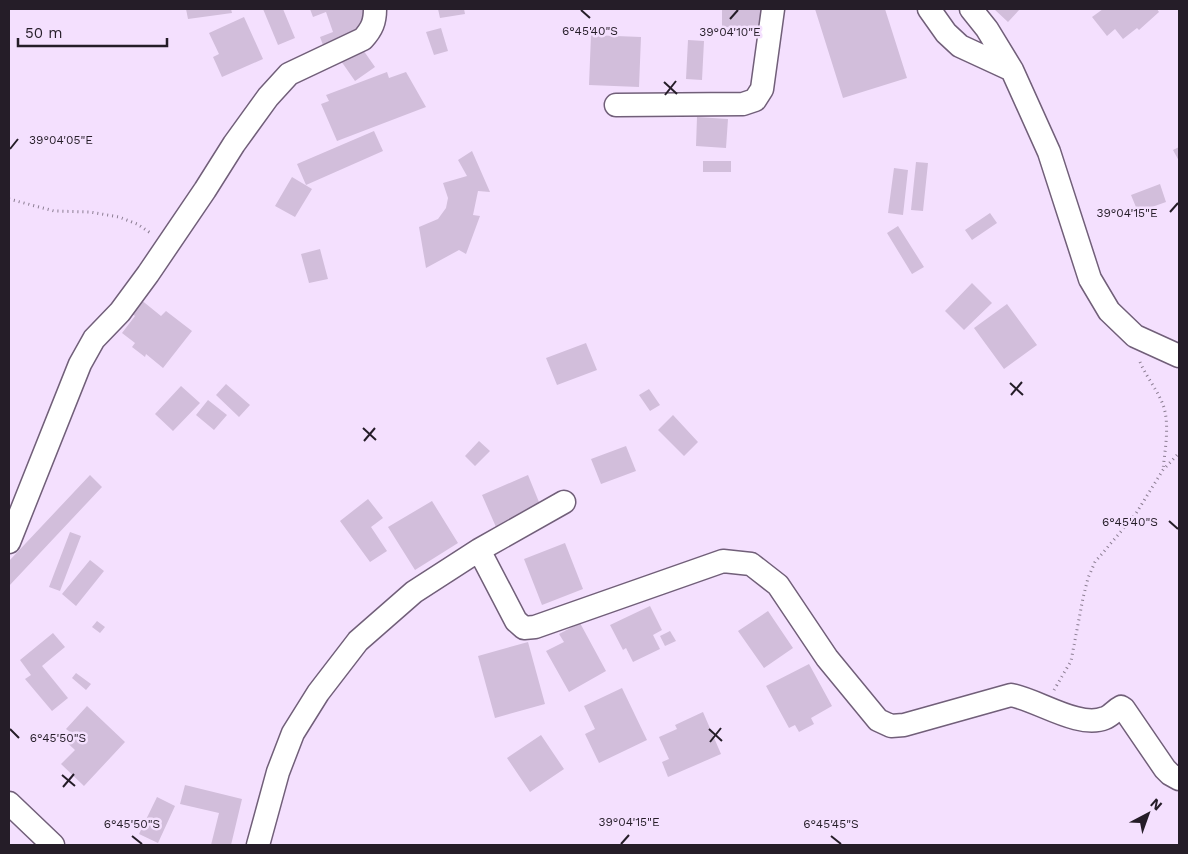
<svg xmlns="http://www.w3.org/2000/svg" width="1188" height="854" font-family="'Work Sans',sans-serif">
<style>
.building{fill:#d2bedb}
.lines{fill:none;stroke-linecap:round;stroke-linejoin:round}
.minor-casing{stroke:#715f79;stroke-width:25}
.path{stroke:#8b7d92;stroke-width:3;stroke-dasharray:1 4;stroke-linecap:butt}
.minor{stroke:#fff;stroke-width:22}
.ticks{fill:none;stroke:#251d28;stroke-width:2}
.ticks-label{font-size:12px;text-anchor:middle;fill:#251d28;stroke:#f4e0fe;stroke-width:5;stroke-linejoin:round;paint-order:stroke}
</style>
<rect width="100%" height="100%" fill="#f4e0fe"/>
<path class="building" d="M186,9H231L232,13L188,19Z
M263,9H283L295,38L278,45Z
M310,9H372L378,26L323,45L320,37L333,32L326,12L313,17Z
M438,9H464L465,14L440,18Z
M722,9H767V28L722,27Z
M815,9H885L907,78L843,98Z
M994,9H1020L1008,22Z
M1103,9H1157L1159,12L1139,30L1137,28L1123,39L1115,29L1107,36L1092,17Z
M244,17L263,59L222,77L213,57L219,54L209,33Z
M441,28L448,51L434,55L426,32Z
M591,35L641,37L639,87L589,85Z
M688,40L704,41L702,80L686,79Z
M361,47L375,67L355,81L341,61Z
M387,72L389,78L406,72L426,107L337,141L321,104L329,101L326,95Z
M697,117L728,119L726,148L696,146Z
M374,131L383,151L306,185L297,164Z
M1179,147V161L1173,150Z
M472,151L490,192L478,191L473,215L480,216L466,254L459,250L426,268L419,227L438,219L446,208L448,198L443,183L467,176L458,160Z
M703,161H731V172H703Z
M916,162L928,163L923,211L911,210Z
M894,168L908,170L903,215L888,213Z
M292,177L312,189L295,217L275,206Z
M1160,184L1166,202L1138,212L1131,195Z
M990,213L997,223L972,240L965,230Z
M898,226L924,267L912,274L887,233Z
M320,249L328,279L309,283L301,254Z
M972,283L992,303L964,330L945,311Z
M140,299L161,316L166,311L192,331L163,368L146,354L145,357L132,347L135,343L122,333L135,316L130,312Z
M1007,304L1037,345L1004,369L974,328Z
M586,343L597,370L557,385L546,358Z
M226,384L250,405L239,417L216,395Z
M181,386L200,403L173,431L155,414Z
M649,389L660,405L650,411L639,395Z
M208,400L227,415L214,430L196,415Z
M673,415L698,442L684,456L658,430Z
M479,441L490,451L475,466L465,456Z
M626,446L636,471L601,484L591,459Z
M90,475L102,487L9,586V561Z
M528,475L541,507L496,527L482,495Z
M368,499L383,518L371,527L387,551L370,562L340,521Z
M432,501L458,543L415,570L388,527Z
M70,532L81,536L60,591L49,587Z
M565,543L583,589L542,605L524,559Z
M90,560L104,571L76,606L62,594Z
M650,606L662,630L653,635L660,649L633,662L626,648L623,650L610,625Z
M768,611L793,648L764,668L738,631Z
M97,621L105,627L100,633L92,627Z
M580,623L606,671L569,692L546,651L564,642L559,634Z
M670,631L676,641L665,646L660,636Z
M53,633L65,647L42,666L68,698L52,711L25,679L31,675L20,660Z
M528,642L545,704L495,718L478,656Z
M809,664L832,706L811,718L814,724L799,732L795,725L789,728L766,686Z
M76,673L91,684L86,690L72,678Z
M622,688L647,740L599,763L585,734L595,729L584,706Z
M87,706L125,742L84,786L61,764L75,750L63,739L70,732L66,729Z
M703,712L721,754L668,777L662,762L669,759L659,737L677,729L675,725Z
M541,735L564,769L530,792L507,758Z
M185,785L242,799L231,845H211L219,813L180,804Z
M157,797L175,806L158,843L139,834Z"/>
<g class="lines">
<g class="minor-casing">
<path id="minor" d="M929,9L946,33L960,46L1012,70
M971,9L987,29L1012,70L1049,152L1090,279L1109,311L1135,336L1179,356
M616,105L743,104L755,100L762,89L773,9
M9,542L80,364L94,339L120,312L148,274L205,190L234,144L268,97L289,74L363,39C372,29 375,22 375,9
M479,550L516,621L524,628L535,627L723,561L751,564L778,585L827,658L878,720L891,726L904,725L1011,695C1038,700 1079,729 1105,718C1111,716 1115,710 1121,707L1124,709L1165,769L1170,774L1179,779
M9,803L53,845
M258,845L278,772L293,733L318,693L358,641L414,592L479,550L564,502"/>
</g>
<path class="path" d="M9,199L54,211L90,212L119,217L137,224L152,234
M1140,362C1146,376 1155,387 1161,400C1171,420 1165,448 1163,470
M1054,690L1071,661L1083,598L1088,578L1095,562L1135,515L1163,470L1179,453"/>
<use href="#minor" class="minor"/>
</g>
<path class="ticks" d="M581,10L590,18M730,19L738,10M664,82L677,94M665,95L676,81M10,149L18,139M1170,212L1178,203M1010,383L1023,395M1011,395L1022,382M363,428L376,440M364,441L375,428M1169,521L1178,529M10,729L19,738M709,729L722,741M710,742L721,728M62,775L75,786M63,787L74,774M132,836L142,844M831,836L841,844M621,844L629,835"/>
<g class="ticks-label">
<text x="590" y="35">6°45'40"S</text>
<text x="730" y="36">39°04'10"E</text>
<text x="61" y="144">39°04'05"E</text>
<text x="1127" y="217">39°04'15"E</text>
<text x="1130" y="526">6°45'40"S</text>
<text x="58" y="742">6°45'50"S</text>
<text x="629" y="826">39°04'15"E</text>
<text x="132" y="828">6°45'50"S</text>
<text x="831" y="828">6°45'45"S</text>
</g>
<rect width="1188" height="854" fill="none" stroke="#251d28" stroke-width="20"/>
<g transform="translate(1148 814) rotate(41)" stroke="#f4e0fe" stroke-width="4" paint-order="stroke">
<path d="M0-4L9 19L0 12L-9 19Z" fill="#251d28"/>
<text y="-8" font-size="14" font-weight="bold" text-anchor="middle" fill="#251d28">N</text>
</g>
<path d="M18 38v8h149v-8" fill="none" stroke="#251d28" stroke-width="2.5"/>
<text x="25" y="38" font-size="15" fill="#251d28" stroke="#f4e0fe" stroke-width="4" paint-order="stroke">50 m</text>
</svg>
